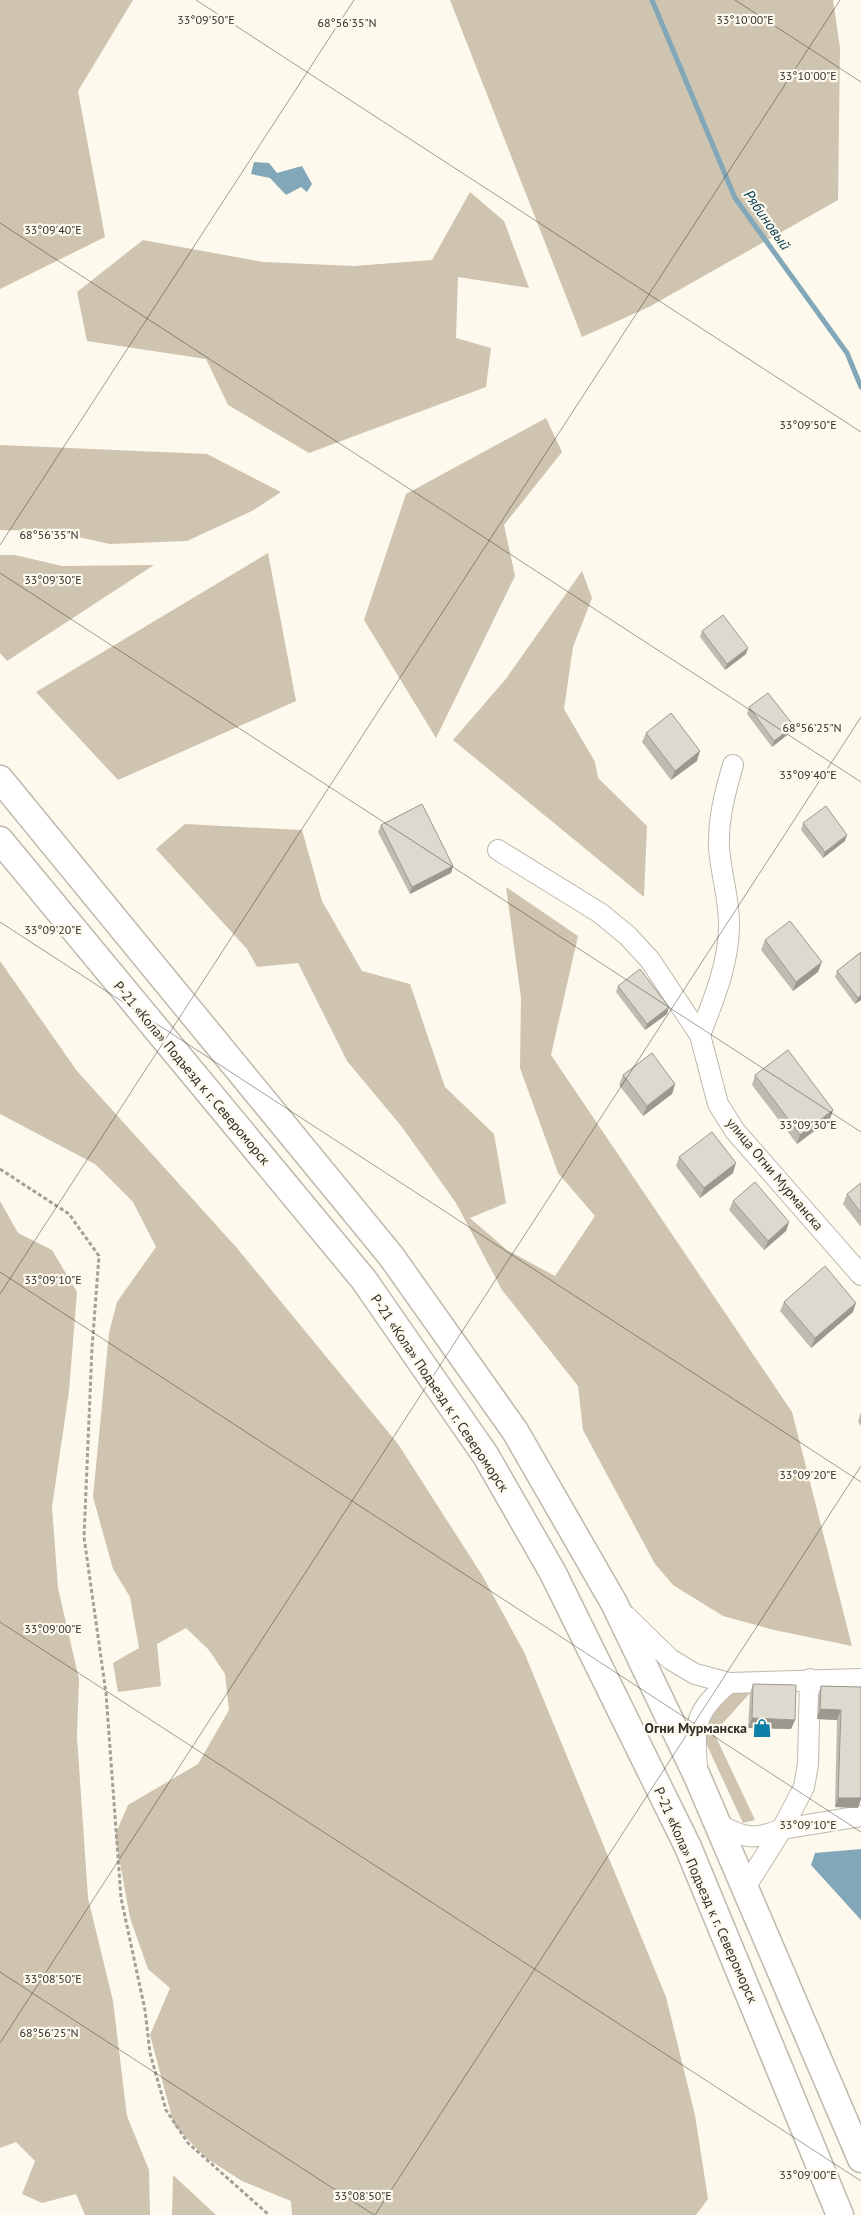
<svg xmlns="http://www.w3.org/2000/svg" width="861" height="2215" font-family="'PT Sans',sans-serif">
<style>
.green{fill:#cec4af}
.water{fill:#81a7b9}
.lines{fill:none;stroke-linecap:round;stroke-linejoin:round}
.stream{stroke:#81a7b9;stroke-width:5}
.minor-casing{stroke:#beb9ad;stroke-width:22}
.major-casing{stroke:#beb9ad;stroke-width:29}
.path{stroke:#a3a097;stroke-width:3;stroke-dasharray:4 2.5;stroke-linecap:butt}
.minor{stroke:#fff;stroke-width:20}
.major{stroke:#fff;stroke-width:26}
.wall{fill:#bfbbb1}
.shaded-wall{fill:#9b9890}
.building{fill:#ded9ce;stroke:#9b9890}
.ticks{fill:none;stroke:#302e29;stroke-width:1;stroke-opacity:0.45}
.labels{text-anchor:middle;stroke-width:4.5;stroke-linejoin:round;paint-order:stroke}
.street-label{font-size:14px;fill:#302e29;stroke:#fef9ed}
.poi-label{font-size:14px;font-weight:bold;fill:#302e29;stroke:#fef9ed;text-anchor:end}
.water-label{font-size:15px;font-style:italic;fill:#073e53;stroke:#fef9ed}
.ticks-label{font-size:12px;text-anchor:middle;fill:#302e29;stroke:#fef9ed;stroke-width:4.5;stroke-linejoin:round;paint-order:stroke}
</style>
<rect width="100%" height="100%" fill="#fef9ed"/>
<path class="green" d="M0,0H133L78,91L105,237L0,289Z
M450,0H833L840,48L838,200L649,307L582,337Z
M470,192L504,221L529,288L458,277L456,338L491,348L486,387L309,453L228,405L206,359L87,341L77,292L143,240L263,262L354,266L432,260Z
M546,418L562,452L504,525L515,576L436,738L364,620L406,494Z
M0,445L207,454L281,492L252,511L187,541L110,544L50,531L0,530Z
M268,553L296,701L118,780L36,692Z
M0,555H15L62,566L154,565L7,661L0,653Z
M582,571L592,598L573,647L564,709L595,762L598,778L647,826L644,897L453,740L505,680Z
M185,824L302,830L322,901L362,971L410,984L445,1087L494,1134L506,1203L470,1218L507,1250L555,1276L595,1216L558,1173L520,1068L521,998L506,887L578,936L551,1055L792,1412L852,1646L774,1630L723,1616L673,1585L655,1564L583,1430L578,1386L502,1290L456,1203L402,1127L347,1061L298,963L257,967L247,949L156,849Z
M0,961L77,1071L236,1247L398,1444L482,1575L524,1652L666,1997L695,2115L708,2199L696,2215H292L291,2201L242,2181L206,2158L174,2125L150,2035L170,1988L148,1969L130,1918L115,1835L128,1805L198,1764L229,1710L225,1674L209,1650L186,1628L157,1644L161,1686L118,1692L113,1663L139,1648L130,1597L113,1569L93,1497L109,1333L117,1302L156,1247L133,1202L95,1164L0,1114Z
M0,1201L18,1233L52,1250L77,1292L69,1391L52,1507L58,1588L79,1679L77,1737L88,1898L113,2001L127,2116L149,2170L150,2215H85L76,2194L42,2203L22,2194L35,2161L16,2142L0,2148Z
M743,1686L793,1695L750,1693L714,1733L755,1820L743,1823L705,1741L704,1723L714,1702Z
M173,2175L216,2215H172Z"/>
<path class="water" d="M254,162L269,163L277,173L302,166L312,184L307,192L301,187L286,195L270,178L251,174Z
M861,1849V1920L811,1865L815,1853Z"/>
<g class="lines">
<path class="stream" d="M652,0L735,198L847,353L861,387"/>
<g class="minor-casing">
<path id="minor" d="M498,850L600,913L628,936L650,960L700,1035L718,1104L735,1131L861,1275
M700,1035C713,1001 728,966 729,928C730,901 721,875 719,848C718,819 725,792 733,765
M626,1616L670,1659L695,1674L729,1683L861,1679
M697,1768C694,1725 694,1712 729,1683
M719,1824C743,1839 757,1840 782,1829L804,1787L808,1764L810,1679
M746,1886L782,1829L861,1816"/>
</g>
<g class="major-casing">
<path id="major" d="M0,779L391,1256L515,1431L614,1603L697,1776L861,2159
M0,840L364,1280L486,1456L553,1573L688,1847L840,2215"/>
</g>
<path class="path" d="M0,1169L69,1214L99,1256L92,1348L84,1537L106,1693L121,1898L145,2010L150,2053L166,2110L188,2143L269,2215"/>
<use href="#minor" class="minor"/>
<use href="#major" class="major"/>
</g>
<path class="wall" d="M702,631L746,654L725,670L700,637Z
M749,707L794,726L791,732L772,747L747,714Z
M646,733L697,761L671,780L642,742Z
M803,823L845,841L823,858L801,830Z
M381,825L453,866L451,873L410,894L378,832Z
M765,940L818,972L793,991L761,950Z
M861,952V1000L855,1004L835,977L837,971Z
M618,986L667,1014L645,1030L616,992Z
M623,1075L675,1084L672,1094L643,1116L619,1085Z
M755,1075L833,1110L830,1119L797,1144L752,1085Z
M679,1157L733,1173L700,1198L676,1166Z
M861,1183V1227L843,1204L847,1194Z
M733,1201L789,1222L786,1231L764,1250L729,1210Z
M784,1302L853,1312L811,1348L780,1311Z
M861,1412V1426L858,1422Z
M753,1684L795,1720L791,1729L748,1728L750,1693Z
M821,1686L861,1687V1799L858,1808L835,1807L837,1720L817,1719L818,1695Z"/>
<path class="shaded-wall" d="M748,648L746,654L725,670L727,664Z
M794,726L791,732L772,747L774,741Z
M700,751L697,761L671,780L675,771Z
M847,835L845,841L823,858L825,852Z
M453,866L451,873L410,894L412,887Z
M822,962L818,972L793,991L796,982Z
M861,995V1000L855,1004L858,998Z
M669,1007L667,1014L645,1030L647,1024Z
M675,1084L672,1094L643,1116L647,1106Z
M833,1110L830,1119L797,1144L800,1135Z
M736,1163L733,1173L700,1198L704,1188Z
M789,1222L786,1231L764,1250L768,1241Z
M856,1303L853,1312L811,1348L815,1338Z
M820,1709L841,1710L837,1720L817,1719Z
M752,1718L795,1720L791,1729L748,1728Z
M838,1798H861V1799L858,1808L835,1807Z"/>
<path class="building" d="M723,615L748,648L727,664L702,631Z
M768,693L794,726L774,741L749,707Z
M671,713L700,751L675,771L646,733Z
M422,804L453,866L412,887L381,825Z
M826,806L847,835L825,852L803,823Z
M790,921L822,962L796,982L765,940Z
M861,952V995L858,998L837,971Z
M640,969L669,1007L647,1024L618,986Z
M788,1050L833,1110L800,1135L755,1075Z
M652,1053L675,1084L647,1106L623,1075Z
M712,1132L736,1163L704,1188L679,1157Z
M755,1182L789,1222L768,1241L733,1201Z
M861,1183V1213L847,1194Z
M825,1266L856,1303L815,1338L784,1302Z
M753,1684L796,1685L795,1720L752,1718Z
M821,1686L861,1687V1798H838L841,1710L820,1709Z"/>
<path class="ticks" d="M196,0L861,432M735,0L861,82M0,223L861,782M0,545L354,0M0,573L861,1132M0,922L861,1482M0,1272L861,1832M0,1294L840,0M0,1622L861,2181M0,1972L374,2215M0,2043L861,717M375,2215L861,1466"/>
<defs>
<g id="shop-bare" transform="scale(1.5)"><path d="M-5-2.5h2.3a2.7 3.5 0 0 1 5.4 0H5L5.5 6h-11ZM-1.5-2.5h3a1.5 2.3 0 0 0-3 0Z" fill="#0e80a7" stroke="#fef9ed" stroke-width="2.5" paint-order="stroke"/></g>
</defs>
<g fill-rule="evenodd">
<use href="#shop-bare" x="762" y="1728"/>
</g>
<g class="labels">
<g class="street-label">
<text transform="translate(192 1073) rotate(50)" y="5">Р-21 «Кола» Подъезд к г. Североморск</text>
<text transform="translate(775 1174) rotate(50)" y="5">улица Огни Мурманска</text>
<text transform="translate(440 1393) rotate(56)" y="5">Р-21 «Кола» Подъезд к г. Североморск</text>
<text transform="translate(706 1895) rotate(66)" y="5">Р-21 «Кола» Подъезд к г. Североморск</text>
</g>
<g class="poi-label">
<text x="747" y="1733">Огни Мурманска</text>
</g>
<g class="water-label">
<text transform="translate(767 220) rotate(55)" y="5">Рябиновый</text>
</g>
</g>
<g class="ticks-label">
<text x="206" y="24">33°09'50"E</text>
<text x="745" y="24">33°10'00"E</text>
<text x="347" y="27">68°56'35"N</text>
<text x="808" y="80">33°10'00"E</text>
<text x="53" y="234">33°09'40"E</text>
<text x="808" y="429">33°09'50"E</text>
<text x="49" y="539">68°56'35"N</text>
<text x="53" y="584">33°09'30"E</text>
<text x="812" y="732">68°56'25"N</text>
<text x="808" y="779">33°09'40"E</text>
<text x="53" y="934">33°09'20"E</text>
<text x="808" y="1129">33°09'30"E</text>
<text x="53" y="1284">33°09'10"E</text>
<text x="808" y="1479">33°09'20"E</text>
<text x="53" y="1633">33°09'00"E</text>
<text x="808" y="1829">33°09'10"E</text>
<text x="53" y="1983">33°08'50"E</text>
<text x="49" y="2037">68°56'25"N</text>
<text x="808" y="2179">33°09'00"E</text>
<text x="363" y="2200">33°08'50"E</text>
</g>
</svg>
